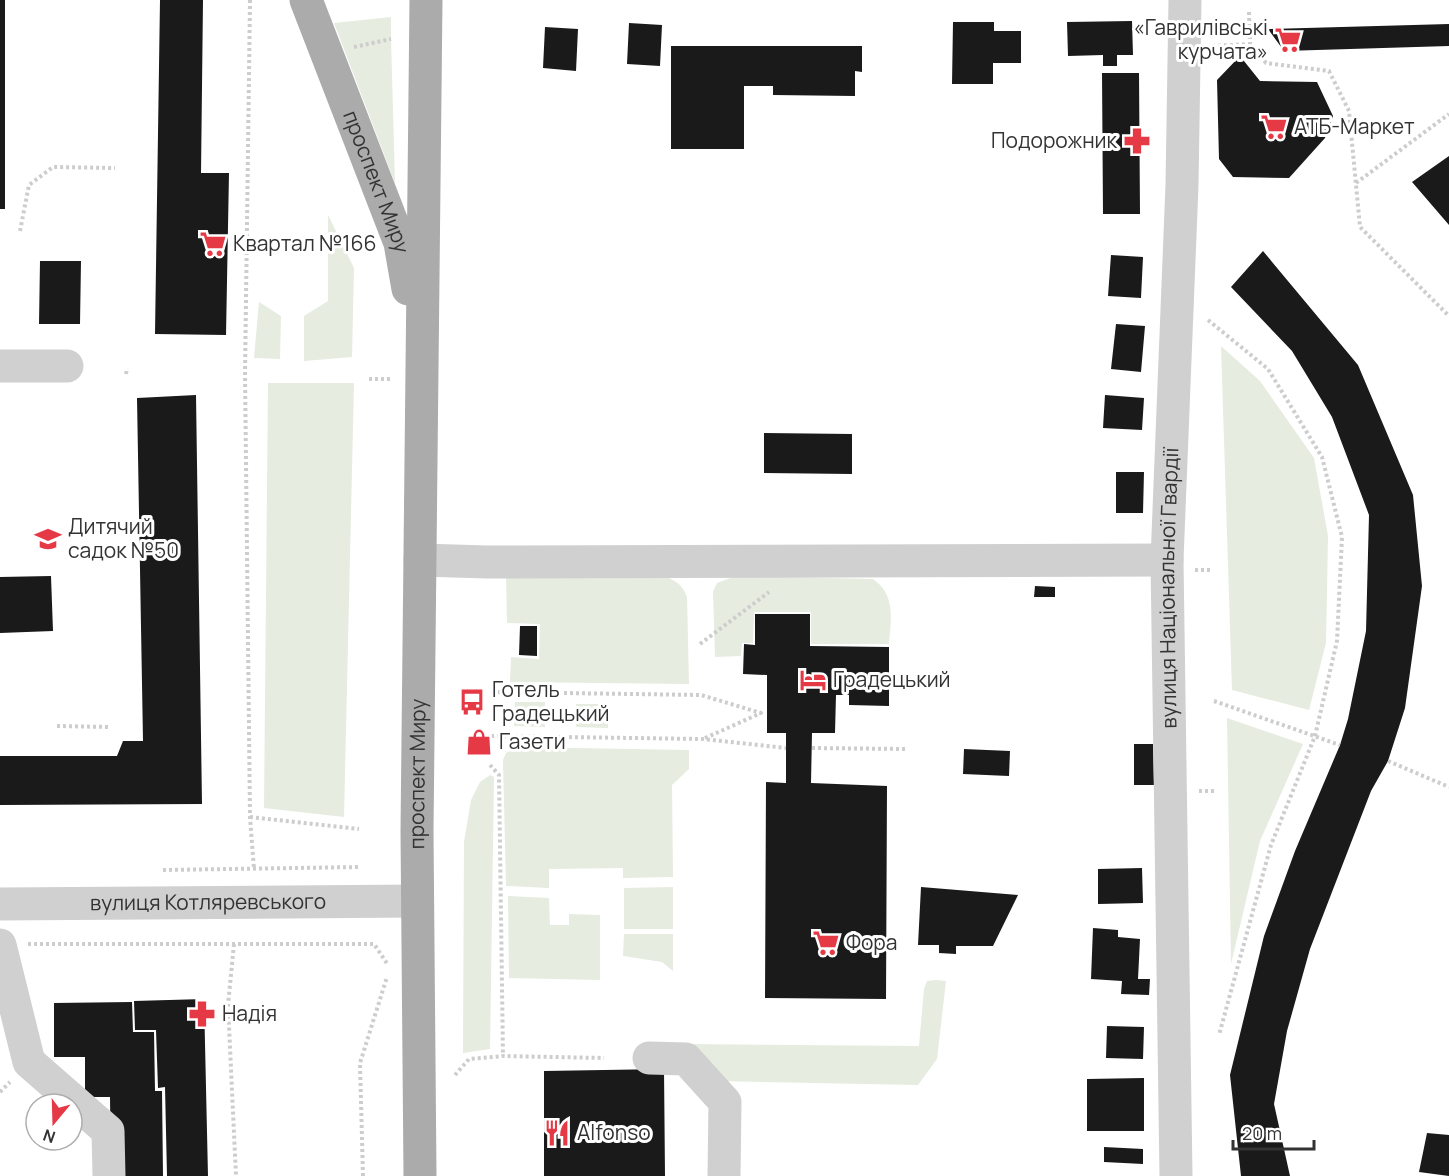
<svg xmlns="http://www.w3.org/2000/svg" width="1449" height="1176" font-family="Manrope,sans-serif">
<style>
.green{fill:#e6ecdf}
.building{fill:#1a1a1a}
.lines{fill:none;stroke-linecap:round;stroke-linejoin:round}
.path{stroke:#cdcdcd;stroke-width:4;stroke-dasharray:3 3;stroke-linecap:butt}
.minor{stroke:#d0d0d0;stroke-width:33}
.major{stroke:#ababab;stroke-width:33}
.labels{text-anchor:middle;stroke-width:6;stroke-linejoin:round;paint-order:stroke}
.poi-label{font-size:21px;fill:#333;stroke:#fff;text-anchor:start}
.street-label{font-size:21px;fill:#333;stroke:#fff}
</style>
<rect width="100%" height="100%" fill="#fff"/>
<path class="green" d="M391,17V39L395,183L334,23Z
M328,215L354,268L352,357L304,361V316L328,301Z
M259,302L281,316L280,359L254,358Z
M1221,346L1260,381L1314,458L1328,536L1326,643L1309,710L1232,690Z
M268,383H354L344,817L264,808Z
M506,575L667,577C678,582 683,586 687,597L689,684L510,682L511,657L539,659L540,624L507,623Z
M736,576L873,579C896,595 891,619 889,644H811V612H754L753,643H742L741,656L715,657L713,592L717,583Z
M515,702H545V727L514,726Z
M576,704H609L608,728L576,727Z
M1227,718L1303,744L1260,841L1231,964Z
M518,747L689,750V769L672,785L673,877L623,878V868L549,869V888L506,886L503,760L506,753Z
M490,775L494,777L490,1049L463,1053L464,842L471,800L480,782Z
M673,887V929H624V888Z
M508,896L549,898L550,925H569V914L600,915V980L509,978Z
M624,934H673V971L662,962L623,956Z
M936,980L946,981L937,1059L918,1085L715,1081L682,1044L919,1046L924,989L927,981Z"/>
<path class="building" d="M0,0H5V209H0Z
M160,0H203L201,173H229L226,335L155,334Z
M1132,21L1133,55H1117V66H1103V55L1068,56L1067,22Z
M953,22H994V31H1021V63H993V84H952Z
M629,23L662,25L660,66L627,64Z
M1449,24V46L1284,51L1268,29Z
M545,27L578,29L576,71L543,68Z
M671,46H862V72L855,71V96L773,95V86H744V149H671Z
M1240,56L1260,81L1317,82L1333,116L1325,138L1289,178L1233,177L1219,159L1217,80Z
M1102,73H1139L1140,214H1103Z
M1449,156V225L1412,182Z
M1263,251L1358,365L1413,495L1422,586L1405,708L1388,761L1371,791L1310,949L1287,1031L1274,1104L1290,1176H1241L1230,1075L1264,936L1295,851L1340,745L1348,719L1366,631L1369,515L1332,417L1292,351L1231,287Z
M1111,255L1143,257L1141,298L1108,296Z
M40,261H81L80,324H39Z
M1116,324L1145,326L1141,372L1111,369Z
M196,395L202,804L0,805V756H117L123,741H143L137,398Z
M1105,395L1144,398L1142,430L1103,428Z
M764,433L852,434V474L764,473Z
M1116,472H1144L1143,513H1116Z
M51,576L53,631L0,633V577Z
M1035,586L1055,587V597H1034Z
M755,614H810V646L889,647V706L849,705V695H836L835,733H812L811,783L887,786L886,999L765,998L766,782L786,783V733H767V675L743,674L744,644L755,645Z
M520,626H537V656L519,655Z
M475,738H483L484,747H476Z
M1134,744H1153L1154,785H1134Z
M964,749L1010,751L1009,776L963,774Z
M1142,868L1143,903L1098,904V869Z
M921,887L1018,895L993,946H956V954L939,953V945H918Z
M1093,928L1118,930V937L1140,939L1138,979H1150L1149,995L1121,994L1122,981L1091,979Z
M204,999L208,1176H167L165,1087L158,1088L156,1030H135L134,1001Z
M132,1002L133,1032H154L155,1091H162L163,1176H111L110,1097H85V1057H54V1003Z
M1107,1026L1144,1027L1143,1059L1106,1058Z
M664,1069L665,1176H544V1071Z
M1144,1078V1131H1087V1079Z
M1427,1133L1449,1135V1176L1419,1172Z
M1104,1147L1143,1149V1164L1104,1162Z"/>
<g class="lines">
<path class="path" d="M250,0L245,374L250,817L254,869
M1249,12L1250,44L1266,63L1329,71L1349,111L1360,227L1449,316
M1212,46L1250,44
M354,47L391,39
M1356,183L1449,114
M20,231L29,185L53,167L115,168
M1208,320L1268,369L1322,457L1342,537L1337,641L1315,736L1271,845L1219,1035
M126,374L127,368
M369,379H393
M1195,570H1212
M700,644L769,592
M492,692L701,695L761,713L703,739
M1214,701L1340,745
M57,726L109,727
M491,736L703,739L786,748
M812,748L905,749
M1388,761L1449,787
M490,765L499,775L503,1056
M1199,791H1215
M250,817L359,829
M163,870L361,867
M28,944H374L388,965
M234,944L228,1005L236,1176
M455,1075L469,1059L503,1056L604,1058
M0,1092L10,1082
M363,1176L360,1063L387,977"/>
<g class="minor">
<path d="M0,366H67"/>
<path d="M420,560L487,562L1167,560"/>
<path id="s1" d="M0,904L417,901"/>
<path d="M0,945L29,1062L108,1131L109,1176"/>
<path d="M649,1058L686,1059L725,1102L724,1176"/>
<path id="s2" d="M1176,1176L1167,560L1182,185L1185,0"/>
</g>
<g class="major">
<path id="s3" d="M306,0L400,243L408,289"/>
<path id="s4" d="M420,1176L417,831L426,0"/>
</g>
</g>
<defs>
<g id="supermarket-bare" transform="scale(2.07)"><path d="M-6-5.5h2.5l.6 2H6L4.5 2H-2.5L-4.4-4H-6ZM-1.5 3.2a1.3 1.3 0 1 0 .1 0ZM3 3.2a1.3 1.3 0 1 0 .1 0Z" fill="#e63946" stroke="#fff" stroke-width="2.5" paint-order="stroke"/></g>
<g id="pharmacy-bare" transform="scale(2.07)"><path d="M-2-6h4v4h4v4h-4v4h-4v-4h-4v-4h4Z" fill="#e63946" stroke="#fff" stroke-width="2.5" paint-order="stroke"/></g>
<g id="school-bare" transform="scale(2.07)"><path d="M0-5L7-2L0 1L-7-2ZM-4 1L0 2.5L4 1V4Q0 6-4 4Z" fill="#e63946" stroke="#fff" stroke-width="2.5" paint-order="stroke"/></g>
<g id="hotel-bare" transform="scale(2.07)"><path d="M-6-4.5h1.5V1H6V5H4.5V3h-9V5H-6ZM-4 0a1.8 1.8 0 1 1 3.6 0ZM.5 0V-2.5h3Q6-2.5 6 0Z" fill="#e63946" stroke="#fff" stroke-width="2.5" paint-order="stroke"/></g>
<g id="bus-bare" transform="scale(2.07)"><path d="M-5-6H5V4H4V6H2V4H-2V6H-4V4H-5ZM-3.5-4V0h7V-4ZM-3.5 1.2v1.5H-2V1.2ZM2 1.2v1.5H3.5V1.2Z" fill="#e63946" stroke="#fff" stroke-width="2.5" paint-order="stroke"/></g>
<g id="shop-bare" transform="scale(2.07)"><path d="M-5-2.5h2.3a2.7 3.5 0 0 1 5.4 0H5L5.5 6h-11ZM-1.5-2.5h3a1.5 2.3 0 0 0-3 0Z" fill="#e63946" stroke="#fff" stroke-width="2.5" paint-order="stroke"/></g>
<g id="restaurant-bare" transform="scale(2.07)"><path d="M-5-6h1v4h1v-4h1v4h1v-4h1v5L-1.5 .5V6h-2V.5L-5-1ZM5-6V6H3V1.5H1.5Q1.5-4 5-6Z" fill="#e63946" stroke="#fff" stroke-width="2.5" paint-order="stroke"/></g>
</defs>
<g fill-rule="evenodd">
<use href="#supermarket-bare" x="1288" y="40"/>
<use href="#supermarket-bare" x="1274" y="127"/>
<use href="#pharmacy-bare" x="1137" y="141"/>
<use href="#supermarket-bare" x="213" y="244"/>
<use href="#school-bare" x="48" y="539"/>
<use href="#hotel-bare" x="813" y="680"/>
<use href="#bus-bare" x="472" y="702"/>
<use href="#shop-bare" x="479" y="742"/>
<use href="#supermarket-bare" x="826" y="943"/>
<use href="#pharmacy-bare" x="202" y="1014"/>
<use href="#restaurant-bare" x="557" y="1133"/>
</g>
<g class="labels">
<g class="poi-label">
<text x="1268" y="35" text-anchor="end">«Гаврилівські<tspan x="1268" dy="24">курчата»</tspan></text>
<text x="1294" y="134">АТБ-Маркет</text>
<text x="1117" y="148" text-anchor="end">Подорожник</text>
<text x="233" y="251">Квартал №166</text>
<text x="68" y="534">Дитячий<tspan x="68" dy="24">садок №50</tspan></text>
<text x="833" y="687">Градецький</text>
<text x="492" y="697">Готель<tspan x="492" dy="24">Градецький</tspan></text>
<text x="499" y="749">Газети</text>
<text x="846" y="950">Фора</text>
<text x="222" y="1021">Надія</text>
<text x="577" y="1140">Alfonso</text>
</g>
<g class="street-label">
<text dy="7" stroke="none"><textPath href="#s3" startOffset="195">проспект Миру</textPath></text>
<text dy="7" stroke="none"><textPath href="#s2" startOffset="588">вулиця Національної Гвардії</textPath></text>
<text dy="7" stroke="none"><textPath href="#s4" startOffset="402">проспект Миру</textPath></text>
<text dy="7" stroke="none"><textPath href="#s1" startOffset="208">вулиця Котляревського</textPath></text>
</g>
</g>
<g transform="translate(54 1122) rotate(199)"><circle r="28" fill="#ffffff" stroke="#adadad" stroke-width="1.5"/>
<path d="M0-4.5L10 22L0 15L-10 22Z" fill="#e63946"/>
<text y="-9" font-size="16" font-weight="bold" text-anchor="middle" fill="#333333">N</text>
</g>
<path d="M1233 1140v9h81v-9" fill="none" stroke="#333333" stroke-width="3"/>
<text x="1242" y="1140" font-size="18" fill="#333333" stroke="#ffffff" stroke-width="4.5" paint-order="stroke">20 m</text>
</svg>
